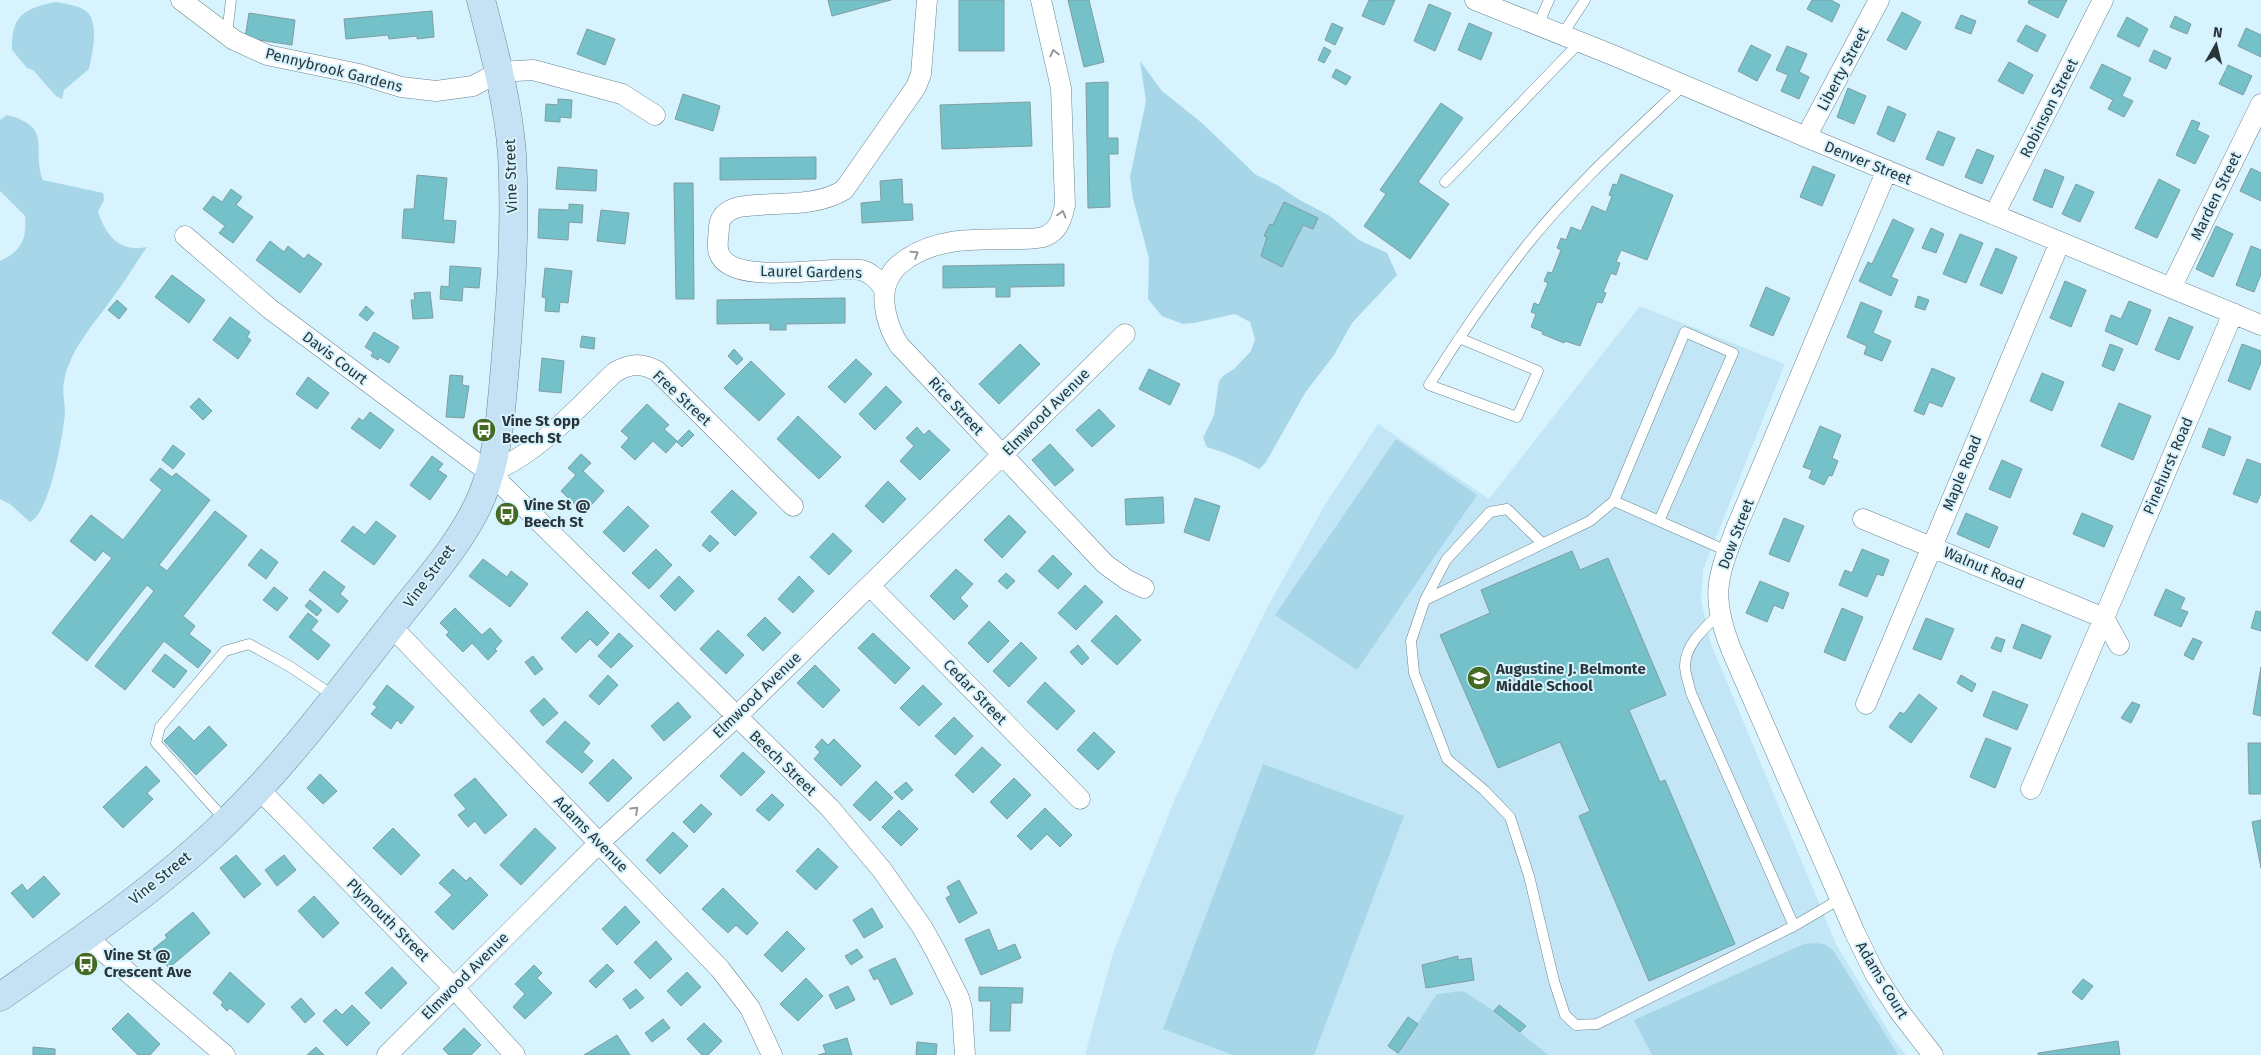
<svg xmlns="http://www.w3.org/2000/svg" width="2261" height="1055" font-family="'Fira Sans',sans-serif">
<style>
.built{fill:#c2e6f5}
.green{fill:#a7d6e9}
.building{fill:#75c1ca;stroke:#7f9da1}
.lines{fill:none;stroke-linecap:round;stroke-linejoin:round}
.lane-casing{stroke:#6b858f;stroke-width:11}
.street-casing{stroke:#6b858f;stroke-width:21}
.secondary-casing{stroke:#6b858f;stroke-width:29}
.lane{stroke:#fff;stroke-width:10}
.street{stroke:#fff;stroke-width:20}
.secondary{stroke:#c5e1f4;stroke-width:28}
.oneway{stroke:#949a9c}
.labels{text-anchor:middle;stroke-width:4;stroke-linejoin:round;paint-order:stroke}
.street-label{font-size:15px;fill:#2a353a;stroke:#d6f3fe}
.poi-label{font-size:15px;font-weight:bold;fill:#2a353a;stroke:#d6f3fe;text-anchor:start}
</style>
<rect width="100%" height="100%" fill="#d6f3fe"/>
<path class="built" d="M1640,306L1785,364L1703,570L1701,600L1711,644L1836,944L1893,1039L1906,1055H1085L1113,953L1175,799L1215,712L1269,604L1325,505L1378,424L1489,499Z"/>
<path class="green" d="M56,2C66,4 77,5 86,11C100,22 92,55 89,69L64,90L62,99L56,96L33,70L27,68L12,50C11,15 25,8 56,2Z
M1140,61L1162,91L1202,123L1256,175L1277,185L1298,199L1330,216L1359,240L1387,253L1397,275L1352,323L1334,355L1305,393L1266,462L1259,469C1241,459 1226,453 1207,447L1203,438L1214,415L1219,381L1223,376L1234,369L1251,351L1255,339L1250,322L1235,314L1194,323L1183,324L1162,316L1148,299L1149,258L1133,199L1130,177L1146,101Z
M7,115C54,127 31,148 43,180L103,193L104,200L98,211C105,235 120,253 147,247C135,264 124,283 111,300C93,325 69,351 64,382C62,392 65,403 65,413C63,435 50,513 30,522L10,504L0,499V261C22,251 27,238 25,216L0,191V120Z
M1396,439L1477,495L1357,670L1275,615Z
M1263,764L1404,816L1314,1055H1233L1163,1029Z
M1815,943L1824,944L1833,950L1898,1055H1652L1634,1020L1804,944Z
M1463,991L1494,1011L1548,1055H1396L1437,994Z"/>
<path class="building" d="M828,0H891L832,16Z
M959,0H1004V51H959Z
M1068,0H1089L1104,62L1084,67Z
M1369,0H1395L1384,25L1362,16Z
M1812,0H1831L1840,5L1832,22L1807,9Z
M2029,0H2067L2058,18L2028,3Z
M1429,4L1451,13L1435,51L1414,41Z
M432,11L434,37L417,39V36L389,39L388,35L346,39L344,19Z
M1902,12L1921,22L1906,50L1887,40Z
M249,13L295,20L292,45L245,38Z
M1961,15L1976,21L1971,34L1955,28Z
M2175,16L2191,24L2187,34L2170,27Z
M2127,17L2148,29L2139,47L2117,36Z
M1332,23L1343,28L1335,45L1325,40Z
M1469,23L1492,33L1481,60L1458,50Z
M2026,25L2046,35L2037,52L2017,41Z
M2246,28L2261,35V57L2238,46Z
M587,29L615,39L605,65L577,54Z
M1751,45L1771,55L1757,81L1738,71Z
M1787,46L1807,54L1799,72L1809,77L1799,99L1781,91L1788,75L1776,70Z
M1324,47L1331,51L1324,63L1318,60Z
M2154,50L2171,58L2166,69L2149,61Z
M2009,62L2033,75L2023,94L1998,81Z
M2102,64L2131,78L2122,96L2133,101L2124,117L2108,109L2113,100L2090,88Z
M2228,65L2252,76L2243,95L2219,84Z
M1336,69L1351,77L1346,85L1332,77Z
M1108,82V138H1118V154H1109L1110,207L1088,208L1086,83Z
M1848,88L1866,96L1854,124L1837,117Z
M683,94L720,106L713,131L675,119Z
M558,99L572,100L571,118L560,117V122L545,121L546,104L558,105Z
M1030,102L1032,146L942,149L940,105Z
M1441,103L1463,118L1418,182L1449,204L1410,259L1364,226L1386,194L1380,190Z
M1888,106L1906,114L1894,142L1877,134Z
M2192,120L2200,123L2197,130L2209,136L2195,164L2176,155Z
M1938,131L1955,138L1943,166L1926,159Z
M1977,149L1994,156L1982,184L1965,177Z
M816,157V179L720,180V158Z
M1813,166L1835,175L1822,206L1800,197Z
M558,167L597,170L596,191L556,189Z
M2251,168L2261,173V201L2240,191Z
M2045,169L2064,177L2052,208L2033,200Z
M1621,174L1673,195L1647,260L1621,250L1616,262L1620,263L1616,275L1611,273L1603,292L1606,293L1602,303L1597,302L1580,346L1565,341L1564,343L1542,334L1543,332L1531,327L1536,314L1531,312L1534,303L1539,305L1548,283L1544,281L1548,272L1552,273L1561,250L1557,248L1561,238L1566,240L1571,227L1581,231L1592,206L1606,212L1612,196L1609,195L1613,184L1617,185Z
M417,175L447,178L443,220L456,221L454,243L402,238L404,209H414Z
M902,179L903,204H912L913,220L862,223L861,203L881,201L880,181Z
M2159,179L2180,190L2157,238L2135,228Z
M674,183H693L694,299H676Z
M2076,184L2094,192L2080,222L2062,214Z
M231,189L242,197L236,205L253,217L233,243L219,233L225,226L203,209L213,196L222,202Z
M1284,202L1318,218L1313,229L1303,225L1282,267L1261,256L1267,237L1264,236L1270,224L1273,225Z
M569,204L583,205L582,223L569,222L568,240L538,238L539,209L569,210Z
M601,210L629,213L625,244L597,241Z
M1893,219L1914,229L1891,277L1898,280L1891,296L1859,281L1868,262L1872,264Z
M2216,226L2233,234L2213,277L2196,269Z
M1931,228L1944,234L1936,253L1922,248Z
M1960,234L1983,243L1966,283L1943,274Z
M270,241L284,252L288,246L304,259L308,254L322,264L300,293L256,260Z
M2251,246L2261,250V274L2254,292L2236,285Z
M1996,248L2017,257L2002,294L1980,285Z
M1064,264V286L1010,287V297H996V287L943,288V266Z
M450,266L481,268L479,288L463,287L462,301L440,299L441,286L449,287Z
M545,268L572,271L568,303L560,302L559,312L545,311L546,298L542,297Z
M172,275L205,300L189,323L155,297Z
M2065,281L2086,290L2071,327L2050,318Z
M1766,287L1790,298L1773,336L1750,326Z
M430,292L433,318L413,319L411,300H415L414,293Z
M1918,296L1929,300L1925,310L1915,307Z
M845,298V323L786,324V330H770V323L717,324V300Z
M117,300L127,309L119,319L108,310Z
M2129,301L2151,310L2137,345L2105,331L2111,315L2121,319Z
M1861,302L1882,311L1873,333L1891,341L1882,361L1864,354L1867,346L1847,337Z
M366,306L374,313L367,321L359,315Z
M230,317L250,332L247,337L251,340L238,359L213,340Z
M2169,317L2193,327L2179,360L2155,350Z
M374,332L399,347L389,363L379,357L378,360L371,356L373,352L365,347Z
M582,336L595,338L594,349L580,347Z
M1020,344L1040,364L999,404L979,384Z
M2110,344L2123,349L2114,371L2102,366Z
M2242,344L2261,351V362L2250,390L2228,381Z
M734,349L743,359L737,365L728,356Z
M542,358L564,361L561,393L539,391Z
M856,359L872,374L845,403L828,387Z
M751,361L785,394L759,421L724,388Z
M1932,368L1955,378L1942,407L1929,402L1924,415L1914,411Z
M1149,369L1180,384L1170,405L1139,389Z
M2042,373L2064,382L2052,411L2030,401Z
M450,375L463,376L462,385L469,386L464,418L446,417Z
M308,377L329,393L317,409L296,394Z
M886,386L902,402L875,430L859,414Z
M199,398L212,411L203,420L190,407Z
M2119,403L2151,416L2133,460L2101,446Z
M647,404L669,425L664,429L677,441L666,453L653,441L635,460L621,447L629,438L621,431Z
M1099,409L1115,426L1092,447L1076,430Z
M370,412L394,430L380,449L351,428L359,418L363,421Z
M798,416L841,457L819,479L777,439Z
M1820,426L1841,435L1832,458L1838,461L1832,476L1829,475L1824,485L1809,478L1812,470L1803,467Z
M917,427L924,435L929,430L950,450L920,480L900,461L914,446L906,438Z
M2209,428L2231,437L2224,456L2202,447Z
M689,430L694,435L682,447L677,442Z
M1050,444L1074,470L1055,486L1032,460Z
M173,445L185,454L173,469L162,460Z
M581,454L591,463L583,471L604,491L584,513L561,491L576,475L568,468Z
M432,456L443,464L438,470L447,476L430,500L410,485Z
M2247,459L2261,464V493L2257,503L2233,494Z
M2002,460L2022,469L2010,498L1989,489Z
M160,468L172,477L176,473L210,500L159,565L167,571L215,511L247,536L183,616L195,626L189,634L211,651L198,668L164,641L125,690L95,666L154,591L147,585L87,661L52,633L112,558L103,551L95,561L70,541L91,515L123,540L162,490L150,480Z
M888,481L906,499L883,523L865,506Z
M732,490L757,513L735,536L711,512Z
M1163,497L1164,523L1126,525L1125,499Z
M1195,498L1220,506L1209,541L1184,532Z
M628,506L649,526L624,552L603,532Z
M1966,513L1998,527L1989,548L1957,534Z
M2082,513L2113,526L2104,547L2073,534Z
M1009,515L1026,532L1002,558L984,540Z
M1784,518L1804,526L1789,562L1769,554Z
M376,521L396,536L374,565L341,541L353,526L365,535Z
M833,533L852,551L829,575L810,557Z
M710,535L719,543L710,552L702,545Z
M261,549L278,562L266,579L248,565Z
M656,549L672,565L649,589L632,573Z
M1862,549L1889,560L1883,576L1877,574L1867,597L1839,585L1845,570L1852,573Z
M1572,551L1580,570L1608,558L1666,695L1629,710L1660,782L1665,780L1735,944L1649,981L1579,816L1590,811L1560,742L1498,768L1440,635L1490,613L1481,590Z
M1053,555L1072,574L1058,589L1038,571Z
M483,559L507,577L511,571L528,584L510,607L469,576Z
M956,569L973,584L960,598L968,606L954,620L930,596Z
M324,571L345,587L340,594L348,601L338,613L309,590Z
M1006,573L1015,581L1007,589L998,581Z
M679,576L694,591L675,611L660,596Z
M799,576L814,591L793,613L778,599Z
M1760,581L1789,593L1783,609L1774,605L1767,622L1746,613Z
M1085,585L1103,602L1076,630L1058,613Z
M274,587L288,598L277,611L263,600Z
M2166,589L2185,598L2180,609L2188,612L2181,627L2154,615Z
M310,600L322,610L317,616L305,606Z
M455,608L482,635L490,628L502,641L495,649L497,651L488,660L472,643L463,652L446,635L449,632L440,623Z
M1842,608L1863,617L1845,661L1824,652Z
M587,611L609,633L597,646L590,639L576,653L561,638Z
M2256,611L2261,612V631L2251,628Z
M308,613L318,621L311,630L330,645L318,660L289,637Z
M1116,615L1141,640L1117,665L1091,641Z
M765,617L781,633L763,651L747,635Z
M1926,618L1954,629L1941,660L1913,649Z
M989,621L1009,641L988,663L968,643Z
M2022,624L2051,636L2041,659L2013,648Z
M718,630L744,655L726,674L700,649Z
M619,633L633,646L611,668L598,656Z
M873,633L910,668L895,684L858,648Z
M1996,637L2005,640L2001,652L1991,648Z
M2193,638L2202,642L2193,660L2184,655Z
M1021,642L1037,658L1009,687L993,671Z
M1078,645L1089,658L1082,665L1070,652Z
M165,654L187,671L174,688L152,671Z
M533,656L543,669L535,675L525,662Z
M815,665L840,690L823,708L797,683Z
M2261,667V716L2253,714Z
M608,675L618,685L599,705L589,696Z
M1961,675L1976,684L1972,692L1957,683Z
M1045,682L1075,711L1057,730L1027,702Z
M387,685L414,707L401,724L397,720L391,729L371,714L377,707L373,704Z
M923,685L942,704L919,726L900,708Z
M1993,691L2028,705L2017,730L1983,716Z
M1919,694L1937,708L1911,743L1889,727L1900,712L1904,714Z
M544,698L558,713L543,726L530,711Z
M678,702L691,717L664,741L651,726Z
M2132,702L2140,705L2131,723L2121,718Z
M954,717L973,736L955,755L935,736Z
M565,721L590,743L583,752L593,761L582,773L546,742Z
M179,726L194,741L209,726L227,745L196,775L164,741Z
M1094,732L1115,752L1098,770L1077,750Z
M1986,738L2011,748L1995,788L1970,777Z
M822,739L828,745L834,739L861,766L841,786L814,759L820,752L815,747Z
M2248,743H2261V794H2249Z
M982,747L1001,765L973,793L955,775Z
M743,752L765,772L741,796L720,776Z
M613,759L632,778L608,802L589,783Z
M146,766L160,781L147,793L153,799L123,828L103,807Z
M320,774L337,791L323,804L307,788Z
M475,778L507,815L485,834L475,821L468,827L458,815L466,809L454,795Z
M1014,778L1031,795L1007,819L990,802Z
M876,781L893,798L870,821L853,805Z
M906,782L913,790L902,800L894,792Z
M772,794L784,805L769,821L756,810Z
M701,804L712,814L694,833L683,822Z
M1045,808L1072,835L1060,847L1047,834L1031,850L1017,836Z
M899,810L918,829L901,846L882,827Z
M2261,820V868L2252,822Z
M393,828L420,855L401,875L373,848Z
M535,828L556,848L521,885L500,865Z
M673,832L688,846L660,874L646,860Z
M818,848L838,867L816,890L796,871Z
M236,855L261,884L244,898L220,868Z
M284,855L296,870L277,886L265,870Z
M453,869L466,881L470,877L488,895L453,930L435,912L452,895L439,883Z
M44,876L60,894L33,918L11,893L22,884L27,891Z
M959,880L977,913L959,923L946,898L951,895L947,887Z
M723,888L758,923L747,935L736,925L728,933L702,909Z
M314,896L339,923L323,938L298,911Z
M625,906L640,922L617,945L602,929Z
M872,908L883,927L864,938L853,920Z
M193,912L210,933L169,968L153,949L167,938L165,935Z
M989,929L998,951L1015,944L1021,958L981,975L965,939Z
M787,931L805,949L782,972L764,955Z
M656,941L672,959L650,979L634,962Z
M857,949L863,957L851,965L845,956Z
M1458,956V960L1471,958L1474,980L1426,988L1422,965Z
M895,958L913,994L891,1005L878,978L874,980L869,970Z
M607,964L614,971L596,988L589,981Z
M534,965L542,973L537,978L552,993L525,1019L513,1007L525,994L515,984Z
M392,967L407,983L381,1009L365,993Z
M230,972L265,1004L248,1023L230,1008L227,1011L221,1005L223,1002L213,993Z
M687,972L701,987L681,1006L667,991Z
M806,978L823,996L798,1021L780,1004Z
M2083,979L2093,986L2082,1000L2072,992Z
M848,986L855,1000L836,1009L829,995Z
M979,987L1023,988L1022,1003H1011L1010,1031H990L991,1001H979Z
M636,989L644,998L630,1009L623,999Z
M301,998L315,1014L305,1023L291,1007Z
M352,1005L370,1023L347,1046L323,1021L336,1009L342,1015Z
M1499,1005L1526,1026L1520,1032L1494,1011Z
M128,1013L160,1044L150,1055H138L112,1029Z
M1408,1017L1418,1024L1398,1053L1388,1046Z
M663,1019L670,1028L652,1042L645,1033Z
M704,1023L722,1041L708,1055H702L687,1039Z
M464,1028L481,1045L471,1055H449L443,1049Z
M617,1035L630,1055H584Z
M847,1038L852,1055H818L826,1053L823,1045Z
M2118,1041L2120,1055H2038V1053Z
M917,1042L937,1044L936,1055H916Z
M33,1047L55,1049V1055H33Z
M316,1047L324,1055H307Z"/>
<g class="lines">
<g class="lane-casing">
<path id="lane" d="M1538,25L1549,0
M227,34L231,0
M1562,35L1585,0
M1445,182L1580,42
M1459,338L1538,371L1517,417L1429,385C1459,337 1492,289 1527,245C1574,186 1630,136 1684,85
M1614,501L1590,521L1425,600L1411,641L1414,673L1447,759L1484,790L1510,817L1529,876L1554,981L1565,1015L1576,1025L1597,1024L1794,926L1840,899
M1659,521L1733,353L1685,332L1614,501L1727,551
M1425,600L1446,560L1490,512L1507,509L1542,543
M1720,613C1706,627 1685,644 1685,666C1685,674 1689,684 1691,693L1794,926
M226,821L156,743L160,727L225,651L249,644L289,666L334,696"/>
</g>
<g class="street-casing">
<path id="street" d="M181,0L234,40L267,55L359,74L401,87L436,91L473,86L499,72L533,70L622,94L655,115
M1041,0L1061,88L1065,205C1062,218 1059,230 1046,236C1036,240 1022,239 1012,239C975,240 940,237 908,258C898,265 893,269 888,280C879,299 888,328 899,345L1105,564L1127,580L1144,588
M1475,0L1615,56L1806,137L2261,325
M1806,137L1879,0
M1887,170L1737,526C1717,578 1710,595 1731,649L1855,933L1875,974L1899,1011L1933,1055
M1994,215L2103,0
M185,236L270,309L490,473L830,808L882,870L922,927L936,952L959,998L962,1009L965,1055
M2171,288L2261,104
M884,289C878,280 872,273 861,270C833,265 731,288 719,253C716,246 719,234 719,227C720,215 728,210 739,207C774,201 812,209 844,190L916,87L921,74L927,0
M490,473C540,452 577,408 615,372C631,363 641,363 657,371L793,506
M1863,519L2104,618L2031,789
M870,586L1080,799
M391,626L720,969L750,1008L772,1055
M2119,645L2104,618L2233,313
M1866,704L2060,242
M258,788L454,988L515,1055
M85,936L225,1055
M387,1055L599,843L736,717L1125,334"/>
</g>
<g class="secondary-casing">
<path id="secondary" d="M0,997C74,945 155,890 220,828C284,767 338,694 392,625C422,586 463,542 482,496C499,454 501,410 505,366C511,296 516,224 512,154C508,102 494,50 481,0"/>
</g>
<use href="#lane" class="lane"/>
<use href="#street" class="street"/>
<use href="#secondary" class="secondary"/>
</g>
<defs><path id="oneway-chevron" d="M-2-3.5L2.5 0L-2 3.5" fill="none" stroke-width="1.6" stroke-linecap="round" stroke-linejoin="round" transform="scale(1.25)"/></defs>
<g class="oneway">
<use href="#oneway-chevron" transform="translate(1054 53) rotate(-103)"/>
<use href="#oneway-chevron" transform="translate(1062 214) rotate(-75)"/>
<use href="#oneway-chevron" transform="translate(915 254) rotate(-33)"/>
<use href="#oneway-chevron" transform="translate(635 810) rotate(-43)"/>
</g>
<defs>
<g id="bus-disc" transform="scale(1.25)"><circle r="9.5" fill="#446a23" stroke="#d6f3fe"/><path d="M-5-6H5V4H4V6H2V4H-2V6H-4V4H-5ZM-3.5-4V0h7V-4ZM-3.5 1.2v1.5H-2V1.2ZM2 1.2v1.5H3.5V1.2Z" fill="#fff"/></g>
<g id="school-disc" transform="scale(1.25)"><circle r="9.5" fill="#446a23" stroke="#d6f3fe"/><path d="M0-5L7-2L0 1L-7-2ZM-4 1L0 2.5L4 1V4Q0 6-4 4Z" fill="#fff"/></g>
</defs>
<g fill-rule="evenodd">
<use href="#bus-disc" x="484" y="430"/>
<use href="#bus-disc" x="507" y="514"/>
<use href="#school-disc" x="1479" y="678"/>
<use href="#bus-disc" x="86" y="964"/>
</g>
<g class="labels">
<g class="street-label">
<text transform="translate(1843 69) rotate(-62)" y="5">Liberty Street</text>
<text transform="translate(334 70) rotate(14)" y="5">Pennybrook Gardens</text>
<text transform="translate(2049 108) rotate(-63)" y="5">Robinson Street</text>
<text transform="translate(1868 163) rotate(22)" y="5">Denver Street</text>
<text transform="translate(511 176) rotate(-92)" y="5">Vine Street</text>
<text transform="translate(2216 196) rotate(-64)" y="5">Marden Street</text>
<text transform="translate(811 272) rotate(1)" y="5">Laurel Gardens</text>
<text transform="translate(335 358) rotate(37)" y="5">Davis Court</text>
<text transform="translate(682 398) rotate(43)" y="5">Free Street</text>
<text transform="translate(956 406) rotate(47)" y="5">Rice Street</text>
<text transform="translate(1046 412) rotate(-45)" y="5">Elmwood Avenue</text>
<text transform="translate(2168 466) rotate(-67)" y="5">Pinehurst Road</text>
<text transform="translate(1962 473) rotate(-68)" y="5">Maple Road</text>
<text transform="translate(1736 534) rotate(-69)" y="5">Dow Street</text>
<text transform="translate(1984 568) rotate(23)" y="5">Walnut Road</text>
<text transform="translate(429 576) rotate(-53)" y="5">Vine Street</text>
<text transform="translate(975 692) rotate(46)" y="5">Cedar Street</text>
<text transform="translate(757 695) rotate(-44)" y="5">Elmwood Avenue</text>
<text transform="translate(783 763) rotate(44)" y="5">Beech Street</text>
<text transform="translate(591 834) rotate(46)" y="5">Adams Avenue</text>
<text transform="translate(160 878) rotate(-39)" y="5">Vine Street</text>
<text transform="translate(388 920) rotate(45)" y="5">Plymouth Street</text>
<text transform="translate(465 976) rotate(-45)" y="5">Elmwood Avenue</text>
<text transform="translate(1882 980) rotate(59)" y="5">Adams Court</text>
</g>
<g class="poi-label">
<text x="502" y="426">Vine St opp<tspan x="502" dy="17">Beech St</tspan></text>
<text x="524" y="510">Vine St @<tspan x="524" dy="17">Beech St</tspan></text>
<text x="1496" y="674">Augustine J. Belmonte<tspan x="1496" dy="17">Middle School</tspan></text>
<text x="104" y="960">Vine St @<tspan x="104" dy="17">Crescent Ave</tspan></text>
</g>
</g>
<g transform="translate(2216 45) rotate(8)" stroke="#d6f3fe" stroke-width="4" paint-order="stroke">
<path d="M0-4L9 19L0 12L-9 19Z" fill="#2a353a"/>
<text y="-8" font-size="14" font-weight="bold" text-anchor="middle" fill="#2a353a">N</text>
</g>
</svg>
